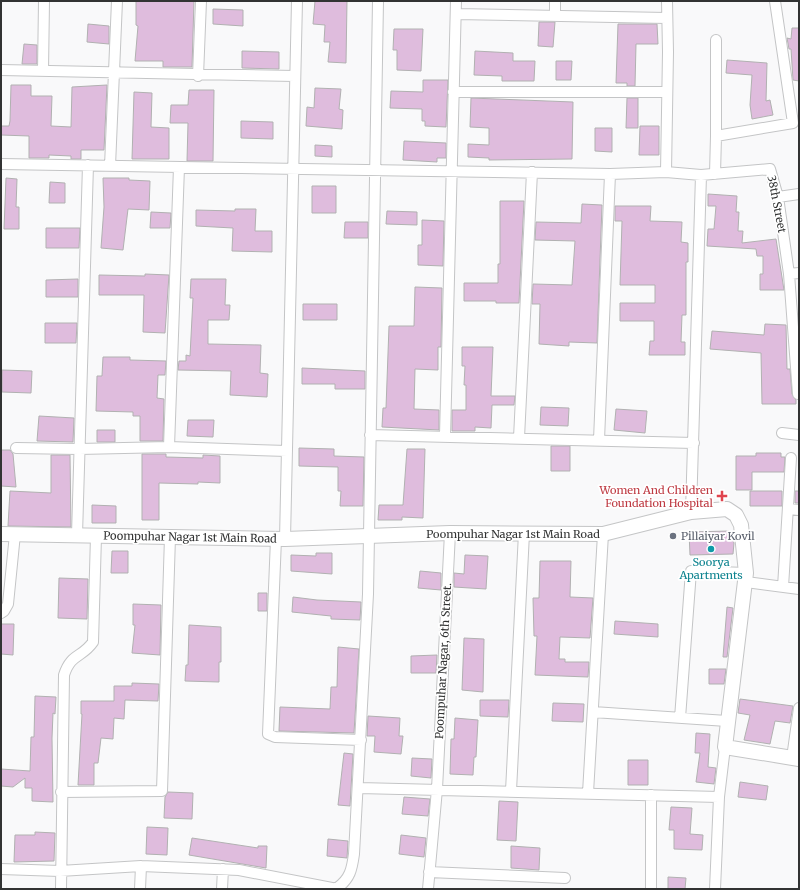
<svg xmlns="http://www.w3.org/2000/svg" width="800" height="890" font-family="Merriweather,serif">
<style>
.building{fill:#dfbcdd;stroke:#b1b1b1}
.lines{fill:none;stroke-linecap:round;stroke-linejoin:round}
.minor-casing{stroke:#c4c5c6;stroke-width:12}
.secondary-casing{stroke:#c4c5c6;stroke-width:16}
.minor{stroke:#fff;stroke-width:10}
.secondary{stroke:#fff;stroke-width:14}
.health-dot{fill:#e0444e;stroke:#fff;stroke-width:1.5}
.worship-dot{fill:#6b7280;stroke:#fff;stroke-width:1.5}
.culture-dot{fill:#0f9aa8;stroke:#fff;stroke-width:1.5}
.labels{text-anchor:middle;stroke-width:3.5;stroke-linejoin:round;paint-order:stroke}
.street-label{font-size:11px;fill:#323333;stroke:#fff}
.health-label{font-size:11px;fill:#be3a42;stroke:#fff;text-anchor:end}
.worship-label{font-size:11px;fill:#5b616d;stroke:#fff;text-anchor:start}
.culture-label{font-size:11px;fill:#0d838f;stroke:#fff}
</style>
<rect width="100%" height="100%" fill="#f9f9fa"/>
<path class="building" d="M136,1H194L192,67H163V61H135L138,26L136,25Z
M315,1H347L346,63L328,62L330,42H324L325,25L313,24Z
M213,9L243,10V26L213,24Z
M539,22H555L553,47L538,46Z
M88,24L109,26V44L87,42Z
M618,24H657L658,44H636L635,86H627V83H616Z
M792,28H799V81L793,80L791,49H789L787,38L791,39Z
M394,29H423L421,71L397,70V50H393Z
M24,44L37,45V64H22Z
M242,51L279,52V69L242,68Z
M475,51L513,53V61H535L534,81H502V76L474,75Z
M727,60L767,63L766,101L770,100L773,115L752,119L750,105L752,75L726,73Z
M556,61H572L571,80H556Z
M423,80H448L446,127L425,126V121H422V109L390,108L391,91L423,92Z
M11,85H31V96H52L51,126L71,127L72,87L107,85L104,150H81V159H71V156L49,155V158H29V136L1,135V126H9L10,121Z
M315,88L341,89L339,109L343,110L342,129L306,126L307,107L314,108Z
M189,90H214L213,161H187L188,123H170L171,105H188Z
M134,92L152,93L151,127L169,128V159H132Z
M471,98L573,102L572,159L489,160V158L468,157V144L489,145V128L470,127Z
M627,98H638V128H626Z
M241,121L273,122V139L241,138Z
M640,126H659V155H639Z
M595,128H612V152L595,151Z
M404,141L446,143V158H437V162L403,160Z
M315,145L332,146V157L315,156Z
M6,178L17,179L16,207H19V229H4Z
M103,178H129V180L150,181L149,210L128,209L123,250L101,248L104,207Z
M50,182L65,183V203H49Z
M312,186H336V213H312Z
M708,194L737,196L736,212H739L738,231H743L742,243L776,239L784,290H760V274H763V256H757L756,249L707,246L708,229H714L716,206H708Z
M500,201H524L519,303H496V301H464V283H498V264H500Z
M582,204L602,205L597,343L569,342V346L539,344L540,304H532L533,284L572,285L575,241L535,240L536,222L581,223Z
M615,206H651L650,221L682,222L681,242L688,243V262H686V315H682L681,342H685V355H649L650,341H654V321H620V303H655V285H620L622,221H615Z
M235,209H256L255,231H272V252L232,251L233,228L196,226V210L235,211Z
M387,211L417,212V225L386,224Z
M151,212L171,213L170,228H150Z
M422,220L444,221L443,266L418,265V245H422Z
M345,222H368V238H344Z
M46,228H80L79,248H46Z
M145,274L169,275L165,333L143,332L144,295H99V275L145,276Z
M78,279V297H46V280Z
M191,279H226L225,305H230L229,320H208V344L261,345L260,373L268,374L267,397L230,395L231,371L178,370L179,361H186V355L190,356L193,298H190Z
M415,287L442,288L441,347H438V370L415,369L414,409L439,410V430L382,427L383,408H386L389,326H414Z
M303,304H337V320H303Z
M45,323H77L76,343H45Z
M765,324L786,325L787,369H790L792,394L796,400V404H762L761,353L710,349L712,331L764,335Z
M462,347H493L491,396H515L514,405H492L491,428L475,427V431H452V410H466V385H464L465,366H462Z
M103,357H130V360L166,361L165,375H158L157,398L164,399L163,441H140V416H133V412L96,411L97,376H102Z
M302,368L365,371V389H335V384H302Z
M2,370L32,371L31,393L2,392Z
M541,407L569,408L568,426L540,425Z
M616,409L647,411L645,433L614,430Z
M39,416L74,418L73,442L37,441Z
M188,420H214L213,437L187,436Z
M97,430H115V442H97Z
M551,446H570V471H551Z
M299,448L334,449V456L364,457L363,506H340L341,491H338V467L299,466Z
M407,449H425L423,518L402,517V520H378L379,505H403Z
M1,450H10L13,454L16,487L1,486Z
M756,453H781V457H785L784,472H752V490H736V456H756Z
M142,454H166V457L203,458V455L220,456V483L198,482V484L159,483V520H142Z
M51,455H70L71,527L8,526L10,491L51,493Z
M750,491H782V506H750Z
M795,491H799V503H795Z
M92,505L116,506V523H92Z
M729,531L734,543L733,554L690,555L689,532Z
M112,551H128V573H111Z
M316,553H332V574L291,571V555L316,556Z
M465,555L488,556L486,589L454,587V573L464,574Z
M540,561H571L570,597L593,598L590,638L560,637L559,659H565V662H589L588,677L535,675L537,636H534L533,598H539Z
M420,571L441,573V590L418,588Z
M59,578L88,579L87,619L58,618Z
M258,593H267V611H258Z
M293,597L317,600L361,602L360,620L331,619V616L292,612Z
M133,604L161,605L160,655L132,653L135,625H133Z
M727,607L733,608L727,657H723Z
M615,621L658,624V637L614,634Z
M1,624H14L13,655L1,654Z
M189,625L221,627V662H219V682L185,681L186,665H188Z
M464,638L484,639L483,692L462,690Z
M338,647L359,649L354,733L279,731L280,707L330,709L331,687H337Z
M437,655L436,673H411V656Z
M709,669H726L724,684H709Z
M132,683L159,684L158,701L125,700L124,719L114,718L113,739L101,738L98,763H94V785H78L82,714H81V701H114V686H132Z
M35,696L56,697L55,714L53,713L52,738L53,802L32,801V788H25V778L13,787L1,786V769L30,771L31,737H34Z
M740,699L793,706L790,723L775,721L770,744L744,740L750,715L738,713Z
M480,700H509L508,717L480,716Z
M553,703L584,704L583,722L552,721Z
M368,716L400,718L399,736H403L401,754L374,752L375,736H367Z
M455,718L478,720L476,757H474L473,775L450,774L451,739H454Z
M696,733L710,734L708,767L716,768L714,784L696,782L700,753H695Z
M344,753L353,754L350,806L338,805Z
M412,758L432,759L431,778L411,776Z
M628,760H648V785H628Z
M740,782L768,786L766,800L738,797Z
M168,792L193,793L192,819L164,818L165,797Z
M404,797L430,799L428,816L402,814Z
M499,801L518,802L516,841L497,840Z
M671,807L692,808L690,834L703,835L702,850L674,849V830H669Z
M147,827L168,828L167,855L146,854Z
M35,832L55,833L54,861L14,862L15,835H35Z
M401,835L426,838L424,857L399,854Z
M192,838L258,848V846H267L266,868L189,855Z
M328,839L348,841L347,858L327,856Z
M511,846L540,848L539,870L511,868Z
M668,877L686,878L685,889H668Z"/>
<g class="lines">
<g class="minor-casing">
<path id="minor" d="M456,14L667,18
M555,16V1
M716,40V136L793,123L775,1
M1,70L295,76
M43,71L44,1
M198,76L201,1
M453,92H667
M1,164L610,174L666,172L701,175L770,169L778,197L789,274L799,273
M110,166L117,1
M666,172L668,52L667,1
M715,174L716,136
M778,197L799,194
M789,274L798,394
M782,433L799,435
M370,435L694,443
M445,436L456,1
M519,438L532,172
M599,440L610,174
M169,447L179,167
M16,448L79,449L169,447L287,451
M788,509L799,510
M691,512L701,175
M77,535L88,165
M276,539L268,734L275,737L361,740
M285,539L297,1
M746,582L799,589
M783,587L791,458
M1,613L4,611L8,604L15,534
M593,712L727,721
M680,718L691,571L746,573
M792,758L799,708
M359,788L719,797
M511,791L524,533
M61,792L162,791L170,537
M588,793L603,534
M1,869L60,871L141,866L239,870L337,889
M429,872L565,878
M337,888C350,879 352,869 354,854L368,594L378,1
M61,889L64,675C71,653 82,658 93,642L96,536
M140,889L141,866
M222,889L223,869
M428,889L437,789L450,533
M651,889V795
M715,889L719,797L725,747"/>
</g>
<g class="secondary-casing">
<path id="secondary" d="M1,534L285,539L450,533L603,534L691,512L727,509L736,515L741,525L746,573L725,747L799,759"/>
</g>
<use href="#minor" class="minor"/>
<use href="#secondary" class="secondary"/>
</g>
<path class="health-dot" d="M720 490h4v4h4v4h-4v4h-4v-4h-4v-4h4z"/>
<circle class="worship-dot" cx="673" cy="536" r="4"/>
<circle class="culture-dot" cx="711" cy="549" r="4"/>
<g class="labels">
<g class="street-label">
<text transform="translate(777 204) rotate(79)" y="4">38th Street</text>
<text x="513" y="538">Poompuhar Nagar 1st Main Road</text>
<text transform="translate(190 537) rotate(1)" y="4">Poompuhar Nagar 1st Main Road</text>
<text transform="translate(443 661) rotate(-87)" y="4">Poompuhar Nagar, 6th Street.</text>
</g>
<g class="health-label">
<text x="713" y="494">Women And Children<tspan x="713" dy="13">Foundation Hospital</tspan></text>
</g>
<g class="worship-label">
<text x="681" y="540">Pillaiyar Kovil</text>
</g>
<g class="culture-label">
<text x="711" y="566">Soorya<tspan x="711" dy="13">Apartments</tspan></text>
</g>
</g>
<rect width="800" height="890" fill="none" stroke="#323333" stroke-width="4"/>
</svg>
